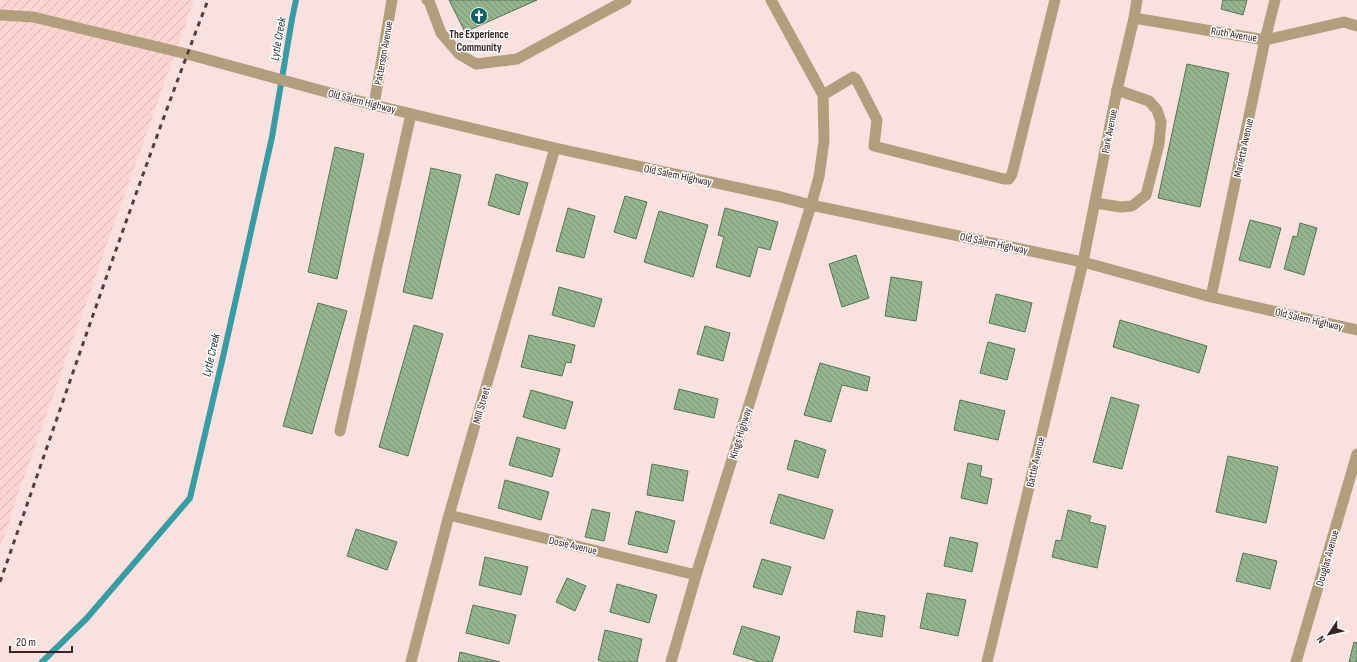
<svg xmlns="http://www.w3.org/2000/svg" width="1357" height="662" font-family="'Sofia Sans Condensed',sans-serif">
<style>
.industrial{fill:url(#industrial-furrows)}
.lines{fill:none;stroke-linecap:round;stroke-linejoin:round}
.stream{stroke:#3a9ca3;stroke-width:6}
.building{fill:url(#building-back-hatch);stroke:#577552}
.service{stroke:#b19e7d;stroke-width:11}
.minor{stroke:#b19e7d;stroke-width:11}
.rail{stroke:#543f3e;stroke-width:3;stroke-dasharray:5 5;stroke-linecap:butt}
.labels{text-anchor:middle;stroke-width:3;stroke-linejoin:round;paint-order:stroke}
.poi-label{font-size:11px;font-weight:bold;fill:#382322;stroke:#fff}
.street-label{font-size:11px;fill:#382322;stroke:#fff}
.water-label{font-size:12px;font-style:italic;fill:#172e2f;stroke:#fff}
</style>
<defs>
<pattern id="industrial-furrows" width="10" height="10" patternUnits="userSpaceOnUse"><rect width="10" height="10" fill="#fcd5d3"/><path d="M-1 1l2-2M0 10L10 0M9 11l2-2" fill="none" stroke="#d9b7b5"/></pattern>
<pattern id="building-back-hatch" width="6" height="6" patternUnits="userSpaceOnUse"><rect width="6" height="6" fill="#95b58f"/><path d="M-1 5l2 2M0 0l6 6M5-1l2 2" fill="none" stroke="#7b9374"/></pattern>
</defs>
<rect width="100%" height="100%" fill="#f9e1e0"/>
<path class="industrial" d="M0,0H194L15,503L0,549Z"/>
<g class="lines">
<path class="stream" d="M42,662L87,618L190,498L223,357L272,137L292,19L296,0"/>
</g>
<path class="building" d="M449,0H537L465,32Z
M1223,0H1247L1243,15L1221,9Z
M1187,64L1229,73L1200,207L1158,198Z
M335,147L364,154L337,279L308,272Z
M431,168L461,175L432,299L403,292Z
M496,174L528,183L519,215L488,205Z
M625,196L647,202L636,239L614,232Z
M568,208L595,216L584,258L556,251Z
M725,208L778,222L770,250L758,247L750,277L716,267L724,237L718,235Z
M659,211L708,225L693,277L644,262Z
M1250,220L1281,228L1270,268L1239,260Z
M1300,223L1317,228L1304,275L1284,269L1293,236L1297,237Z
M856,255L869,298L842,307L829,264Z
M891,277L922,282L916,321L885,316Z
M559,287L602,299L594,327L552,315Z
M996,294L1032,303L1025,332L989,323Z
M318,303L347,311L312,434L283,426Z
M1120,320L1207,346L1199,373L1113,347Z
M414,325L443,334L408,456L379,447Z
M705,326L730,333L723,361L697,354Z
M529,335L575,345L571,363L566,362L562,376L521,367Z
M988,342L1015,349L1007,380L980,373Z
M820,363L870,377L867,391L842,385L831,422L804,415Z
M679,389L718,399L714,418L674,409Z
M531,390L573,402L565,429L523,417Z
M1111,397L1139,405L1122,469L1093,462Z
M960,400L1005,411L998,440L954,430Z
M517,437L560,449L552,477L509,465Z
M795,440L826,450L818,478L787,469Z
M1228,456L1278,467L1266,523L1216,512Z
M968,463L982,466L980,476L992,479L987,504L961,498Z
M652,464L688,471L683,501L647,495Z
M505,480L549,492L541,520L498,508Z
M779,494L833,510L824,539L770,523Z
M592,509L610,513L604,541L585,537Z
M1068,510L1091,516L1089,522L1106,526L1097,568L1052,557L1056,540L1061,541Z
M636,511L675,521L667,553L628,544Z
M356,529L397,542L387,570L347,556Z
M950,537L978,543L972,572L944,566Z
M1243,553L1277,561L1270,589L1236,581Z
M485,557L528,567L521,595L479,585Z
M762,559L791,567L782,595L753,587Z
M567,578L586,586L575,611L556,602Z
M617,584L657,595L649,623L610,612Z
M927,593L966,600L958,636L920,628Z
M473,605L516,615L509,644L466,633Z
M857,611L885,616L882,637L854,632Z
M742,626L780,637L772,662H759L733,654Z
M605,630L642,639L637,662H605L598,660Z
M1354,642L1357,643V662H1349Z
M460,652L500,662H458Z"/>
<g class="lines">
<path class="service" d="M427,0L429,1L441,33L459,54L476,64L517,59L626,0
M771,0L823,95L824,141L819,177L811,205
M823,95L853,77L856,79L877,120L874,146L1004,179H1009L1012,174L1055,0
M1095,203L1121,207L1132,206L1146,195L1159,144L1161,122L1157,110L1149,101L1117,90
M340,431L411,114"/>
<path class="minor" d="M0,15L33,17L187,54L374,105L555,148L781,197L811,205L1083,262L1211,297L1357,330
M1134,18L1265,40L1344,22L1357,26
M374,105L392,0
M1211,297L1265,40L1275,0
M449,515L696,575
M411,662L449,515L555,148
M671,662L696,575L811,205
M987,662L1083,262L1117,90L1134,18L1137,0
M1296,662L1357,454"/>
<path class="rail" d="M0,582C68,388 134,192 208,0"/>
</g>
<defs>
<g id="church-disc" transform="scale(0.9)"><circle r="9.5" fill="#126267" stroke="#fff"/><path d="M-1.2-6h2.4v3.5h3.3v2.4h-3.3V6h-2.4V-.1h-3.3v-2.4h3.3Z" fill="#fff"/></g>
</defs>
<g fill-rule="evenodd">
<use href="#church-disc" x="479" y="16"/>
</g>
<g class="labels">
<g class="poi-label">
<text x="479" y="38">The Experience<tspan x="479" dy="13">Community</tspan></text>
</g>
<g class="street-label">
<text transform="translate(1234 34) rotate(9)" y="4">Ruth Avenue</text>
<text transform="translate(383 53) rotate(-80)" y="4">Patterson Avenue</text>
<text transform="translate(362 101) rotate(14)" y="4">Old Salem Highway</text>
<text transform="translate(1109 131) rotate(-79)" y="4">Park Avenue</text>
<text transform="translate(1243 148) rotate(-78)" y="4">Marietta Avenue</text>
<text transform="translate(678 175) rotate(12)" y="4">Old Salem Highway</text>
<text transform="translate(994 243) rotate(12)" y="4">Old Salem Highway</text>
<text transform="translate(1309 319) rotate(13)" y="4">Old Salem Highway</text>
<text transform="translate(481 405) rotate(-74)" y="4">Mill Street</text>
<text transform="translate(740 433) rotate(-73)" y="4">Kings Highway</text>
<text transform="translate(1035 462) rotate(-77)" y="4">Battle Avenue</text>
<text transform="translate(573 545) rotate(13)" y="4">Dosie Avenue</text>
<text transform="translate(1327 558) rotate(-74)" y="4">Douglas Avenue</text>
</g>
<g class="water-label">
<text transform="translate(278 39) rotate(-80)" y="4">Lytle Creek</text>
<text transform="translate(211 355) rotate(-77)" y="4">Lytle Creek</text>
</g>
</g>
<g transform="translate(1329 634) rotate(235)" stroke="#ffffff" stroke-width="3" paint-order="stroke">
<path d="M0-3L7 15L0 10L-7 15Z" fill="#382322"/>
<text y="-6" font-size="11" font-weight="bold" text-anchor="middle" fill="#382322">N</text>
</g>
<path d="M10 646v6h62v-6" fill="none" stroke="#382322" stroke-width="2"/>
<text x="16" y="646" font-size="12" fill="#382322" stroke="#ffffff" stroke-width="3" paint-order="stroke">20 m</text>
</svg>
